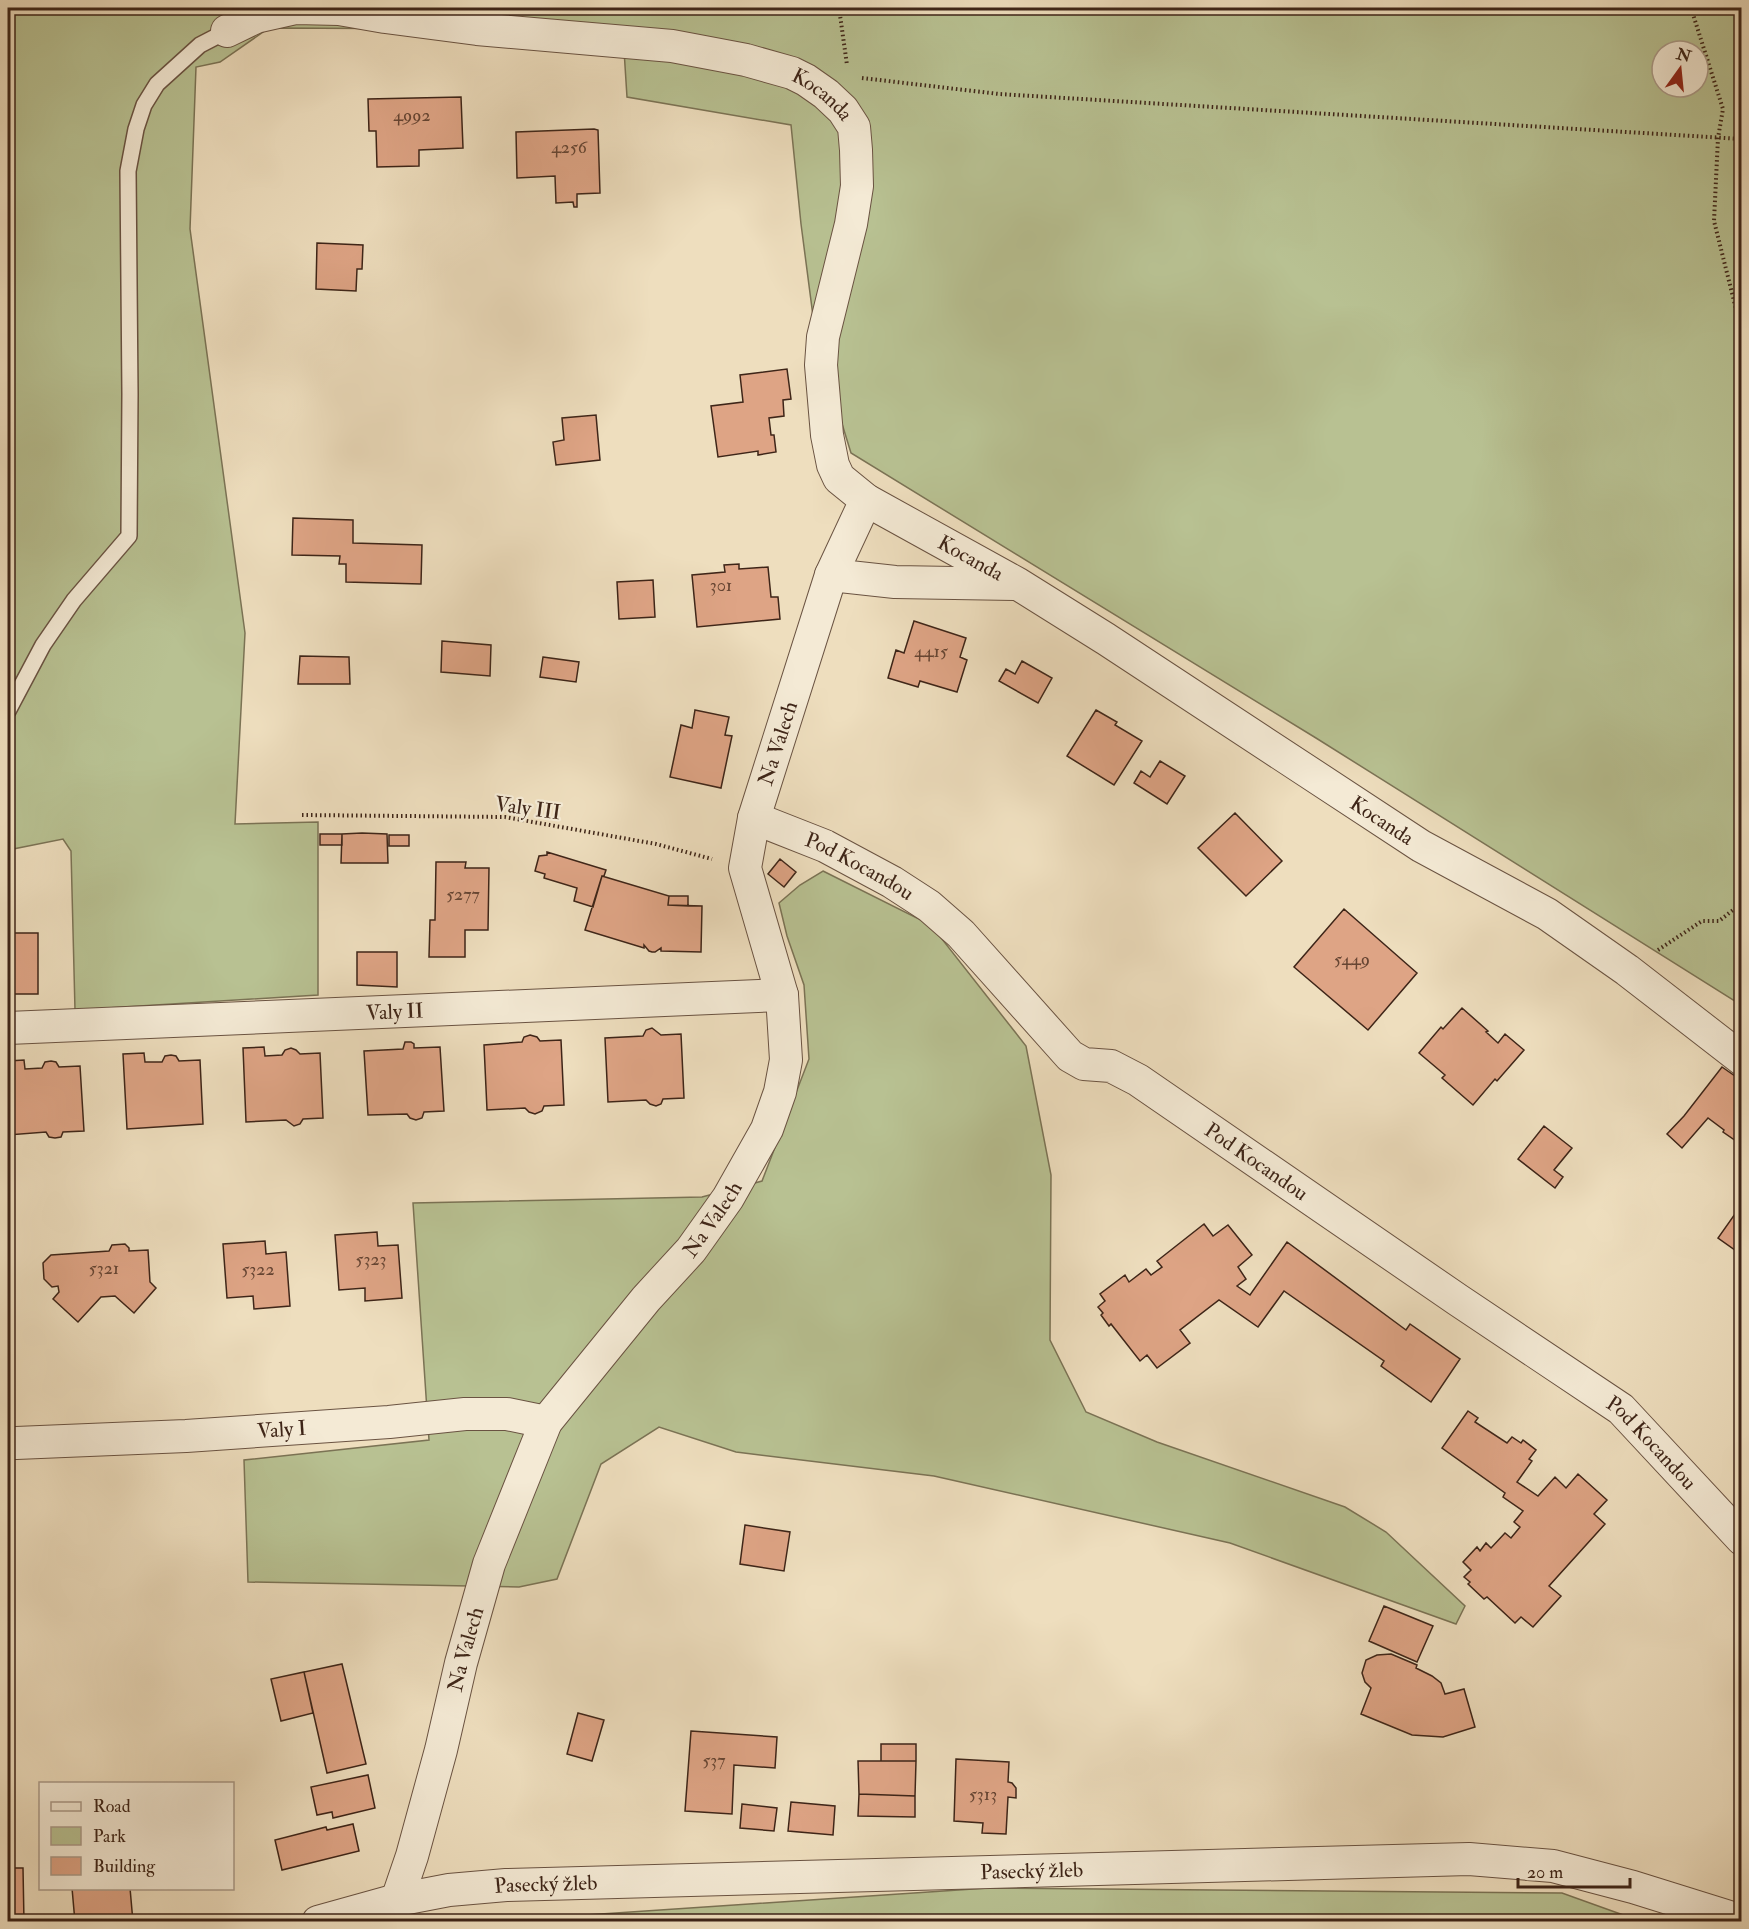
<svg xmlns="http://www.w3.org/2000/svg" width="1749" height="1929" font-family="'IM FELL Double Pica',serif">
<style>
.green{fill:#b8c192;stroke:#7b7355;stroke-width:1.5;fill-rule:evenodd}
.building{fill:#dea485;stroke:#3e2518;stroke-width:1.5}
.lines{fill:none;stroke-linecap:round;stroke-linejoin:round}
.service-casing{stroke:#6a5342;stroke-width:18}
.minor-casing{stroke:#6a5342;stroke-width:34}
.path{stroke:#3e2518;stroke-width:4;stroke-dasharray:1.5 3;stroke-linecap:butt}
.service{stroke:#f4ead5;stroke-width:15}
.minor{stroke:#f4ead5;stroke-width:32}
.labels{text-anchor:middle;stroke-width:4.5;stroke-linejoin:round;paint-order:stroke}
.number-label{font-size:18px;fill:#664533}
.street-label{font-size:21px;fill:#3e2518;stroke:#f4ead5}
</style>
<rect width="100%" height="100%" fill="#eedebe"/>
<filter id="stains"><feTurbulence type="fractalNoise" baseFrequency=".00333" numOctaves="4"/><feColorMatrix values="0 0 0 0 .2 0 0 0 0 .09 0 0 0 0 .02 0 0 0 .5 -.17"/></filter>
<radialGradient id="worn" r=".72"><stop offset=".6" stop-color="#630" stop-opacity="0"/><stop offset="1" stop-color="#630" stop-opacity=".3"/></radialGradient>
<path class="green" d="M8,8H1741V1005L1316,738L851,453L816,339L801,224L791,125L627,97L624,50L473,29L269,28L220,62L196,67L190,229L245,633L235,824L318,822V995L75,1010L71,851L63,839L8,850ZM1662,51H1698V87H1662Z
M823,871L931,925L1026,1046L1051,1175L1050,1340L1086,1412L1157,1442L1345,1507L1386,1532L1465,1606L1456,1624L1230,1543L934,1476L736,1452L659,1427L601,1464L557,1579L519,1587L248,1582L244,1460L429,1440L413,1203L702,1197L762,1181L809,1059L804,985L787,936L779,903L800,885Z
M988,1888L1562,1893L1640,1921H495Z"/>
<path class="building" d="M461,97L463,148L419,150V166L377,167L376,131H369L368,99Z
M594,129L598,130L600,193L577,194V207H574L573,202L556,203L555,176L517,178L516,132Z
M317,243L363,245L362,269H357L356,291L316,289Z
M787,369L791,399L783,400L784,416L769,418L771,435H774L776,452L758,455V451L718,457L711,406L743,402L740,375Z
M596,415L600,460L556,465L553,442L564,440L562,418Z
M293,518L353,520V543L422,545L421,584L346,582V564H339L340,556L292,555Z
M739,564V569L768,567L771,597H778L780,619L697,627L692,575L725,572L724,565Z
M653,580L655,617L619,619L617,582Z
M914,621L966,638L960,657L967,660L957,692L920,681L918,687L888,678L896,650L904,653Z
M442,641L491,645L490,676L441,672Z
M300,656L349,657L350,684H298Z
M543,657L579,662L576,682L540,677Z
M1022,661L1052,678L1038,703L999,681L1006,669L1015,674Z
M695,710L729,717L725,735L732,736L721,788L670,777L681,725L692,728Z
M1096,710L1117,722L1115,725L1142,741L1114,785L1067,756Z
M1160,761L1185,776L1167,804L1134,783L1141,771L1150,777Z
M1235,813L1282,861L1246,896L1198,848Z
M362,833L387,834L388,863H341L342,834Z
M320,834H342V845H320Z
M389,835H409V846H389Z
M547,852L606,870L604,876H602L593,907L574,901L577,888L544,878L545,874L535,871L539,856L547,855Z
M780,859L796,872L784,887L768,874Z
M436,862H466L465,868H489L488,930H465V957H429L430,920H435Z
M602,876L669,896L668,905L702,906L701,952L661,951V948L655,952H652L649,951L644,945V948L585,930Z
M669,896H688V906L668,905Z
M1344,909L1417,973L1368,1030L1294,967Z
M8,933H38V994H8Z
M357,952H397V987L357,985Z
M1462,1008L1488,1031L1486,1032L1498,1043L1505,1034L1524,1050L1497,1081L1495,1079L1473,1105L1442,1078L1445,1075L1419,1053L1441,1027L1443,1029Z
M652,1028L661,1035L681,1034L684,1098L663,1099L661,1104L656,1106L650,1104L646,1100L608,1102L605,1038L643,1036L646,1030Z
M530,1035L537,1037L540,1041L561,1040L564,1105L544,1106L542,1111L535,1114L529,1112L525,1108L487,1110L484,1045L522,1042L524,1037Z
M405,1042H411L414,1044V1048L440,1047L444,1111L424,1112L422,1118L416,1120L410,1118L407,1114L368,1115L364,1051L403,1049Z
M264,1047L265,1056L282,1055L285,1050L291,1048L296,1050L300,1054L320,1053L323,1118L303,1119L300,1124L294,1126L286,1120L246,1122L243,1048Z
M144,1053L145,1062H162L165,1056L171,1055L176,1056L179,1061L200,1060L203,1124L127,1129L123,1054Z
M24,1060L25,1069L42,1068L45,1062L51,1061L56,1062L59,1067L80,1066L84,1131L63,1132L61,1137L55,1138L49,1137L46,1132L8,1135V1061Z
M1722,1067L1742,1081V1145L1723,1132L1724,1130L1708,1118L1682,1148L1667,1134L1684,1116Z
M1544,1126L1572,1148L1554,1170L1563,1177L1555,1188L1518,1159Z
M1742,1204V1255L1718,1238Z
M1204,1224L1213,1236L1228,1225L1252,1255L1238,1267L1246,1279L1237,1286L1250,1295L1287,1242L1406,1330L1410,1324L1460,1359L1431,1402L1381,1366L1384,1361L1284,1291L1258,1327L1219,1300L1180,1330L1190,1343L1157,1368L1147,1355L1140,1361L1111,1324L1109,1326L1101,1315L1103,1313L1098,1307L1105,1301L1100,1294L1125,1275L1129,1282L1146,1269L1151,1275L1162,1267L1157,1261Z
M377,1232L378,1246L398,1245L402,1298L365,1301V1288L339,1290L335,1235Z
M265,1241L266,1254L286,1252L290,1306L254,1309L253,1296L227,1298L223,1244Z
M125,1244L129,1248V1251L148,1250L150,1282L156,1288L134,1313L115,1296L101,1297L78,1322L53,1299L59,1292L58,1286L52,1287L44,1279L43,1263L51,1255L109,1251L112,1245Z
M1468,1411L1478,1418L1475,1422L1507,1443L1512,1437L1521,1443L1523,1440L1536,1450L1529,1459L1532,1461L1517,1482L1538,1496L1555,1477L1566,1488L1578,1474L1607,1500L1594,1514L1605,1524L1549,1586L1561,1596L1533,1627L1521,1617L1515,1623L1487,1597L1484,1599L1468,1584L1470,1582L1464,1577L1471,1570L1463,1562L1477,1547L1480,1551L1486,1543L1491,1548L1505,1533L1511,1538L1520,1527L1514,1522L1523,1511L1503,1497L1505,1493L1442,1448Z
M745,1525L790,1532L784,1571L740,1564Z
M1384,1606L1433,1626L1417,1662L1369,1641Z
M1391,1654L1417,1665L1416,1668L1432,1676L1441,1683L1445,1694L1464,1689L1475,1727L1443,1737L1412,1735L1361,1714L1371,1688L1365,1682L1362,1673L1366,1660L1377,1655Z
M342,1664L366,1764L327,1773L304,1672Z
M304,1672L313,1713L281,1721L271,1679Z
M578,1713L604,1720L592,1761L567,1754Z
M691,1731L777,1737L775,1768L734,1765L732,1814L685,1811Z
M881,1744H916V1761H881Z
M956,1759L1009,1762L1008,1782L1012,1783L1016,1788V1798L1008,1797L1006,1834L982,1833L983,1823L954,1821Z
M858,1761H916L915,1796L859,1794Z
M368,1775L375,1808L333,1818L332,1812L317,1815L311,1787Z
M859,1794L915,1796V1817L858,1816Z
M791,1802L835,1806L833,1835L788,1831Z
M742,1804L777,1808L774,1831L740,1828Z
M353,1824L359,1851L282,1870L275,1840L326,1827L327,1830Z
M8,1868H23L24,1922H8Z
M72,1888H130L133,1922H75Z"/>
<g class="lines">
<g class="service-casing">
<path id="service" d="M8,711L43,645L74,600L129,536L130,394L128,171L136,129L144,105L157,84L200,45L227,31"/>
</g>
<g class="minor-casing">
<g id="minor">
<path id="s1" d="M227,31L256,17L296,8L339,9L385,17L477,29L672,46L746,60L792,73L806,80L826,94L843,110L854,127L856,150L857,186L851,224L823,337L821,365L827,435L833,465L839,478L866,500L1018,584L1106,639L1421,846L1547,914L1627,970L1742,1059"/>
<path d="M831,575L895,582L1014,584"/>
<path id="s2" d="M754,818L825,846L892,882L929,906L961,934L1070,1056L1084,1064L1111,1066L1138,1080L1458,1300L1621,1409L1742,1539"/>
<path id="s3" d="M8,1028L782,995"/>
<path id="s4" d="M16,1443L186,1436L389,1422L465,1414H507L546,1422"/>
<path id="s5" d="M397,1900L412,1856L441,1750L461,1663L489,1564L546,1422L646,1299L691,1250L728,1198L767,1129L780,1092L786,1060L782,995L745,868L754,818L831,575L866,500"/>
<path id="s6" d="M318,1922L397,1900L449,1890L506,1885L1469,1859L1553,1866L1633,1887L1742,1921"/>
</g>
</g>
<path class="path" d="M839,8L847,65
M1691,8L1723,109L1718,138L1714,221L1742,333
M862,78L999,94L1742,139
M302,815L505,817L656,844L712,859
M1658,950L1702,921H1719L1742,903"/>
<use href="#service" class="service"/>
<use href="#minor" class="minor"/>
</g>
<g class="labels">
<g class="number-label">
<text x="412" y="121">4992</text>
<text x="569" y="153">4256</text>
<text x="721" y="591">301</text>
<text x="931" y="657">4415</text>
<text x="463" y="900">5277</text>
<text x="1352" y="965">5449</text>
<text x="371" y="1265">5323</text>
<text x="104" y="1274">5321</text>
<text x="258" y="1275">5322</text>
<text x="714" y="1766">537</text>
<text x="983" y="1800">5313</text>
</g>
<g class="street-label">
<text dy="7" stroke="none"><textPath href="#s1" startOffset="612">Kocanda</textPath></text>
<text dy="7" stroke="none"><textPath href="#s1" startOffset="1170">Kocanda</textPath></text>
<text dy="7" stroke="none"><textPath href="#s5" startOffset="1268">Na Valech</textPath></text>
<text transform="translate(528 808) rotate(8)" y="7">Valy III</text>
<text dy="7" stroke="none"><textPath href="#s1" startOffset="1658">Kocanda</textPath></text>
<text dy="7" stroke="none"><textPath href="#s2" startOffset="116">Pod Kocandou</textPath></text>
<text dy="7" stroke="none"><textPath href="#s3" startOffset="387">Valy II</textPath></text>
<text dy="7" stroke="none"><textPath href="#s2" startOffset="620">Pod Kocandou</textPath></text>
<text dy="7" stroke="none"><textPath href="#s5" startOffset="764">Na Valech</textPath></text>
<text dy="7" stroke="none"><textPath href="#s4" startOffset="266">Valy I</textPath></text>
<text dy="7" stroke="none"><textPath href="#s2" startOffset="1106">Pod Kocandou</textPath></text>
<text dy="7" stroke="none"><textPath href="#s5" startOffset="260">Na Valech</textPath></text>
<text dy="7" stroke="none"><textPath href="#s6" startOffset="718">Pasecký žleb</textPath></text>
<text dy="7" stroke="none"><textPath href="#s6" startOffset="232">Pasecký žleb</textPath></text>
</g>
</g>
<rect width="1749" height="1929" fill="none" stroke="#eedebe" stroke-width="30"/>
<rect x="9" y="9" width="1731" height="1911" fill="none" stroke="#3e2518" stroke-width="3"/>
<rect x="15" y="15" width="1719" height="1899" fill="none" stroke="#3e2518" stroke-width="1.5"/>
<rect x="39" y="1782" width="195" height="108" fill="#f4ead5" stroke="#ab9b89" stroke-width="1.5"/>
<rect x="51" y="1802" width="30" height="9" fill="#f4ead5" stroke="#ab9b89" stroke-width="1.5"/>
<text x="93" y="1812" font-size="18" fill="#3e2518">Road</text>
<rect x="51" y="1827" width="30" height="18" fill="#b8c192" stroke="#ab9b89" stroke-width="1.5"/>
<text x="93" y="1842" font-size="18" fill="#3e2518">Park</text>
<rect x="51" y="1857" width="30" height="18" fill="#dea485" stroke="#ab9b89" stroke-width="1.5"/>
<text x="93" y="1872" font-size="18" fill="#3e2518">Building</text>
<g transform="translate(1680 69) rotate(15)"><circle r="28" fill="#f4ead5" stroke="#ab9b89" stroke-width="1.5"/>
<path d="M0-4.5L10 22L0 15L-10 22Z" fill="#8f2418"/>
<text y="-9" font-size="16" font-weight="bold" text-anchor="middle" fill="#3e2518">N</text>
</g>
<path d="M1518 1878v9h112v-9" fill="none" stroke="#3e2518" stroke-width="3"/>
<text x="1527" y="1878" font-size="18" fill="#3e2518" stroke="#f4ead5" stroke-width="4.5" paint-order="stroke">20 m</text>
<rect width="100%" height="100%" filter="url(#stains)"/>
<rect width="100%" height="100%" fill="url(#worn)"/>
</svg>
